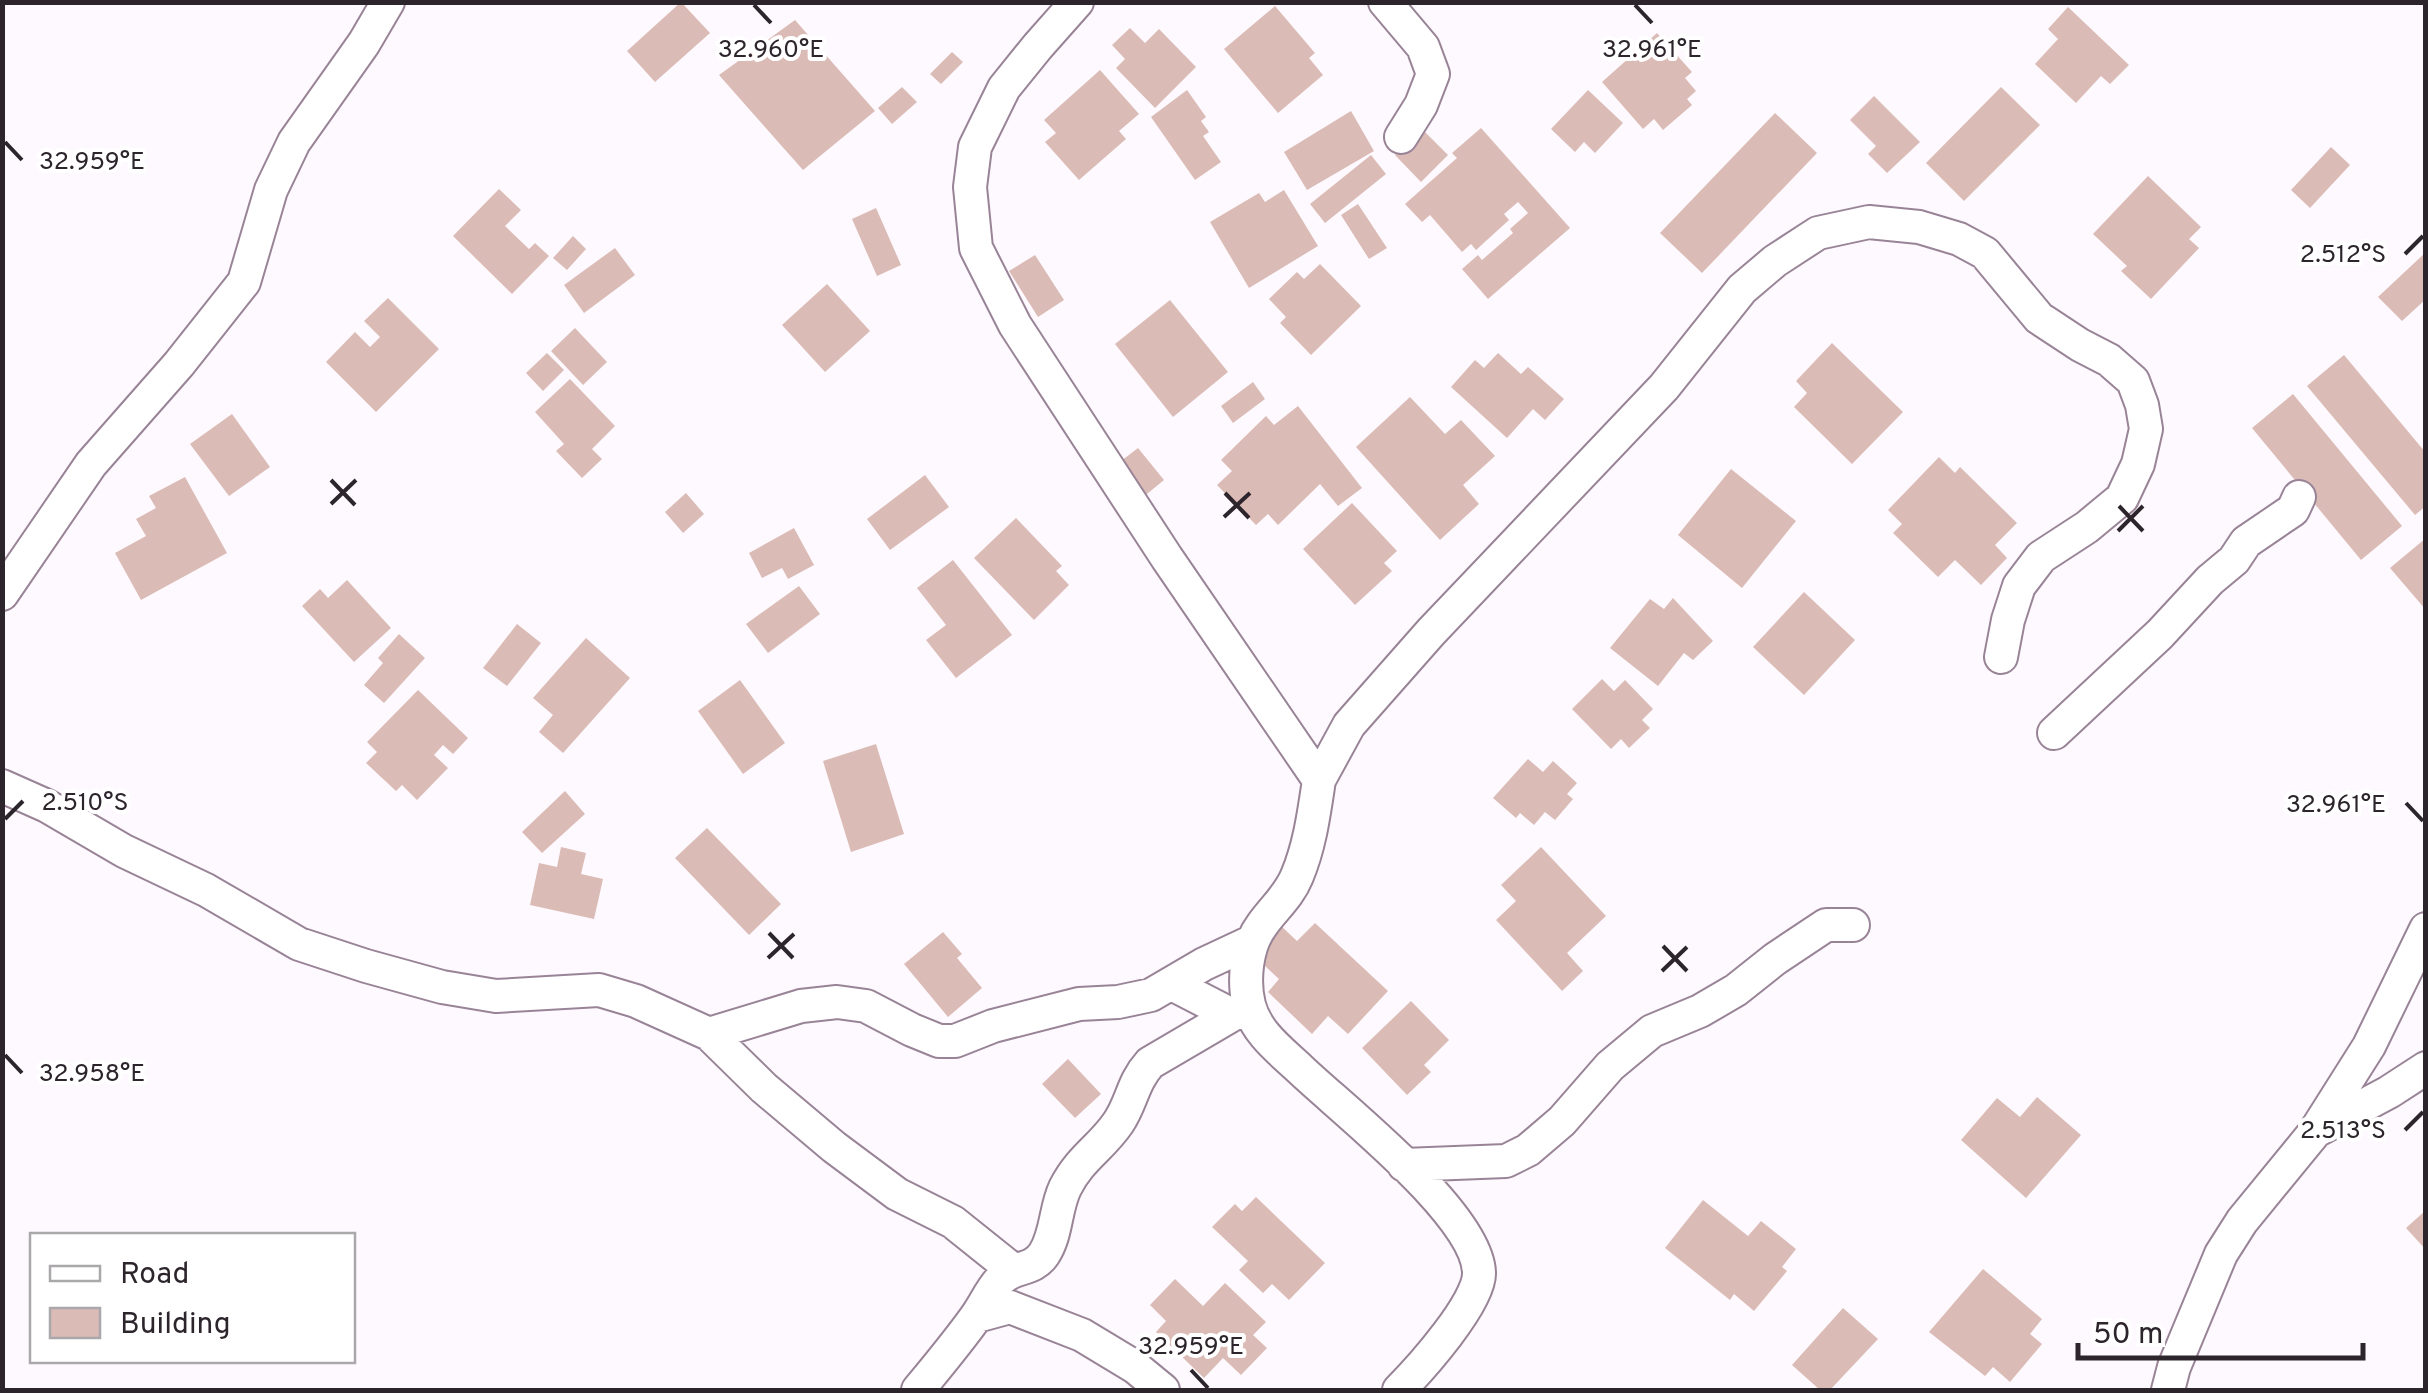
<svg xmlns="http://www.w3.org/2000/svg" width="2428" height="1393" font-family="Overpass,sans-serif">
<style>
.building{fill:#dbbbb6}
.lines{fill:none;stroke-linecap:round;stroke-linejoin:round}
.minor-casing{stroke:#998497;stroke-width:36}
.minor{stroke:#fff;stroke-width:32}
.ticks{fill:none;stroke:#2d252c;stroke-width:4}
.ticks-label{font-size:25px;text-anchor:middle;fill:#2d252c;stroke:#fff;stroke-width:8;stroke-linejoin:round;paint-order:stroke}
</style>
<rect width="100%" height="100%" fill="#fef9fe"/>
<path class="building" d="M681,2L710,33L655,82L627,51Z
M1275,6L1315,53L1309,58L1323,75L1278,113L1224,49Z
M2068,7L2129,65L2110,84L2101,76L2076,103L2035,64L2058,39L2048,29Z
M795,20L875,111L803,170L719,75Z
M1130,28L1145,43L1159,29L1196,67L1155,108L1116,68L1125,59L1112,45Z
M1657,33L1692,72L1685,78L1696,91L1687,99L1692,105L1663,130L1654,119L1643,129L1602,82Z
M952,52L963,62L941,84L930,74Z
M1100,70L1139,114L1119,131L1126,139L1079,180L1045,142L1056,133L1044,120Z
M902,87L917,102L892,124L878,108Z
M2001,87L2040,125L1964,201L1926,163Z
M1187,90L1206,117L1201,121L1209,132L1203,136L1221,162L1195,180L1151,117Z
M1588,90L1623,123L1595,153L1584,142L1575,152L1551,129Z
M1874,96L1920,142L1887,173L1868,154L1876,146L1850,120Z
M1351,111L1374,151L1307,190L1284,152Z
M1775,113L1817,153L1702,273L1660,233Z
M1481,128L1570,228L1488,299L1462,269L1478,255L1482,260L1513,233L1510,229L1528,213L1518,202L1504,214L1509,220L1476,250L1471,244L1462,252L1430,215L1422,222L1405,204L1457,158L1452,153Z
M1422,129L1448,155L1421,182L1395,155Z
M2331,147L2350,165L2310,208L2291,190Z
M1371,155L1386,174L1325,223L1310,204Z
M2148,176L2201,227L2189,239L2199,248L2151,299L2121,271L2127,266L2093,234Z
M499,189L521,210L505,226L529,249L535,243L549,256L512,294L453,236Z
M1284,190L1318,246L1249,288L1210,222L1259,193L1265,202Z
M1358,204L1387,248L1369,259L1341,215Z
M876,208L901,265L877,276L852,219Z
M573,236L586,249L567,270L553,258Z
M615,248L635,275L584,313L564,285Z
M2426,252V299L2402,321L2378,297Z
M1035,255L1064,300L1038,317L1009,271Z
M1320,264L1361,306L1311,355L1280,323L1286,317L1269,299L1297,272L1304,279Z
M827,284L870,331L825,372L782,325Z
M388,298L439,349L376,412L326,362L355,332L370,347L380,337L364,321Z
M1170,300L1228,372L1173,417L1115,344Z
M575,328L607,362L583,385L551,351Z
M1832,343L1903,412L1852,464L1794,407L1807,393L1796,381Z
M547,353L564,370L543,391L526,373Z
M1498,353L1521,374L1528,367L1564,399L1545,420L1533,409L1507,438L1451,387L1475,360L1484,368Z
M2344,355L2426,453V506L2415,515L2307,386Z
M570,379L615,426L592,449L602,459L582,478L556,451L564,444L535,412Z
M1253,382L1265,399L1233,423L1221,406Z
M2293,394L2402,526L2361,560L2252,428Z
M1410,397L1445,434L1461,420L1495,456L1463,485L1479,504L1440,540L1356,447Z
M1298,406L1362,488L1338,506L1320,484L1278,525L1268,514L1256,525L1217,485L1232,471L1221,460L1266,416L1274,425Z
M232,414L270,467L229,496L190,444Z
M1138,448L1164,480L1131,507L1104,474Z
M1939,457L1955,473L1960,467L2017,523L1995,545L2007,558L1981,585L1955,560L1938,577L1893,533L1902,524L1888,510Z
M1731,469L1796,521L1742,588L1678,535Z
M925,475L949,507L890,550L867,519Z
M185,477L227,553L141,600L115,553L146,536L136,519L156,508L149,496Z
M686,493L704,514L683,533L665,512Z
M1352,503L1397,551L1384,563L1392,571L1355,605L1303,549Z
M1016,518L1062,566L1056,571L1069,585L1034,620L974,558Z
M794,528L814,565L788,579L782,568L762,578L749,553Z
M2426,538V610L2390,568Z
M953,560L1012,635L956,678L926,640L946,625L917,588Z
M347,580L391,628L354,662L302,606L320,589L328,598Z
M799,586L820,614L768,653L746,624Z
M1804,592L1855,640L1804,695L1753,647Z
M1673,598L1713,641L1693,660L1684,653L1658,686L1610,648L1650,599L1664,609Z
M517,624L541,643L507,686L483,668Z
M399,634L425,658L384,703L364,685L383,663L378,658Z
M586,638L630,678L563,753L539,732L553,715L533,698Z
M1602,679L1614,691L1625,680L1653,709L1642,720L1650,728L1629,748L1621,739L1611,749L1572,709Z
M740,680L785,743L743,774L698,711Z
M418,690L468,738L453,754L443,745L434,755L448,768L417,800L402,785L396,791L366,763L377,752L367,742Z
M876,744L904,834L851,852L823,761Z
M1528,759L1543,772L1553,761L1577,783L1567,794L1573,799L1555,820L1545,812L1534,825L1520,813L1516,818L1493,798Z
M565,791L585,814L542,853L522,832Z
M707,828L781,904L749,935L675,858Z
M561,847L586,853L581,874L603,879L594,919L530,905L539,863L557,867Z
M1541,847L1606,916L1567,953L1583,971L1562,991L1496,920L1516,901L1501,885Z
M1315,923L1388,991L1348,1034L1328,1016L1312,1034L1268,992L1279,979L1252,954L1279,924L1297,941Z
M943,932L962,954L957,958L982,988L948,1017L904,964Z
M1411,1001L1449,1040L1424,1065L1431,1072L1407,1095L1362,1048Z
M1068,1059L1101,1094L1075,1118L1042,1084Z
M2037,1097L2081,1135L2026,1198L1961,1140L1997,1098L2020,1117Z
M1256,1197L1325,1263L1289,1300L1272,1284L1263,1293L1239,1270L1248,1261L1212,1227L1235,1204L1242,1211Z
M1703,1200L1748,1236L1761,1221L1796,1249L1782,1267L1787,1271L1754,1311L1734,1294L1730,1300L1665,1248Z
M2426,1210V1250L2406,1228Z
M1983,1269L2042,1319L2030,1334L2042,1344L2010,1382L1993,1367L1985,1376L1929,1332Z
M1175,1279L1203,1306L1225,1283L1266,1322L1253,1335L1267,1348L1241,1375L1223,1358L1204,1378L1156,1332L1166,1321L1150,1305Z
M1843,1308L1878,1339L1830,1390H1820L1792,1365Z"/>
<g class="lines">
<g class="minor-casing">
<path id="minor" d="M1077,2L1038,46L1004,88L975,147L970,187L976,248L1015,325L1167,558L1319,780C1314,813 1310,845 1297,876C1289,896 1274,908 1262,925C1246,946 1243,981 1249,1005C1256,1033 1281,1051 1301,1070C1343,1110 1478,1215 1479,1273C1480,1302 1420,1369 1399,1390
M1385,2L1423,47L1433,74L1421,105L1401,137
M2,594L91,464L179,364L244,282L271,190L294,142L364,43L388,2
M2054,733L2160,634L2210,580L2234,560L2246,542L2293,510L2299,497
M1319,780L1349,725L1431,632L1664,387L1742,289L1775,261L1818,233L1869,222L1919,227L1959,239L1985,253L2039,318L2080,345L2109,360L2133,381L2142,405L2146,429L2138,464L2122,498L2087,527L2041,557L2019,586L2008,620L2001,657
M2,786L47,806L124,851L206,890L299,944L366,966L442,987L496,996L599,990L636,1001L709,1034L801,1006L837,1002L866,1006L912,1030L939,1041H955L993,1026L1079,1004L1118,1002L1151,995L1204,964L1251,942
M1172,984L1232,1015
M709,1034L764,1088L834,1147L897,1194L953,1222L1013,1270
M2318,1130L2389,1092L2426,1068
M1404,1165L1506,1161L1528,1150L1562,1121L1610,1066L1652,1031L1700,1011L1736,990L1775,959L1826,925H1853
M977,1316L1010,1307L1082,1335L1135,1367L1163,1390
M918,1390C937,1367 957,1343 975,1318C984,1306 990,1291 1000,1280C1014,1265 1032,1272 1044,1254C1057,1234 1055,1209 1065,1188C1080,1158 1101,1148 1118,1123C1132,1103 1132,1083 1150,1063L1249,1005
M2168,1390L2174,1367L2221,1254L2242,1221L2314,1133L2369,1046L2426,929"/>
</g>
<use href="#minor" class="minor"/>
</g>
<path class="ticks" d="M754,5L771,23M1635,5L1652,23M5,142L22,160M2405,254L2423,236M331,480L355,505M1225,493L1249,518M331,504L356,480M2119,506L2143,531M1224,517L1250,493M2118,531L2143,506M2406,803L2423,821M5,819L23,801M769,933L793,958M1663,946L1687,971M768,958L794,934M1662,971L1687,947M5,1055L22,1073M2405,1130L2423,1112M1191,1370L1208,1388"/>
<g class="ticks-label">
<text x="771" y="57">32.960°E</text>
<text x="1652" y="57">32.961°E</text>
<text x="92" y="169">32.959°E</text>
<text x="2343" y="262">2.512°S</text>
<text x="85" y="810">2.510°S</text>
<text x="2336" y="812">32.961°E</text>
<text x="92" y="1081">32.958°E</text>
<text x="2343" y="1138">2.513°S</text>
<text x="1191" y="1354">32.959°E</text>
</g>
<rect width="2428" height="1393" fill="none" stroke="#2d252c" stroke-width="10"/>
<rect x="30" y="1233" width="325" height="130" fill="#ffffff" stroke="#aba8ab" stroke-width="2.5"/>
<rect x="50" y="1266" width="50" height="15" fill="#ffffff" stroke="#aba8ab" stroke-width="2.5"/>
<text x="120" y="1283" font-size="30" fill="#2d252c">Road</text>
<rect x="50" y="1308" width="50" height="30" fill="#dbbbb6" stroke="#aba8ab" stroke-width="2.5"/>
<text x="120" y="1333" font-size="30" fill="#2d252c">Building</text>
<path d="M2078 1343v15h285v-15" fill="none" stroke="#2d252c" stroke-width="5"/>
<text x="2093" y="1343" font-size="30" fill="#2d252c" stroke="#ffffff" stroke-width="8" paint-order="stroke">50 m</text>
</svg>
